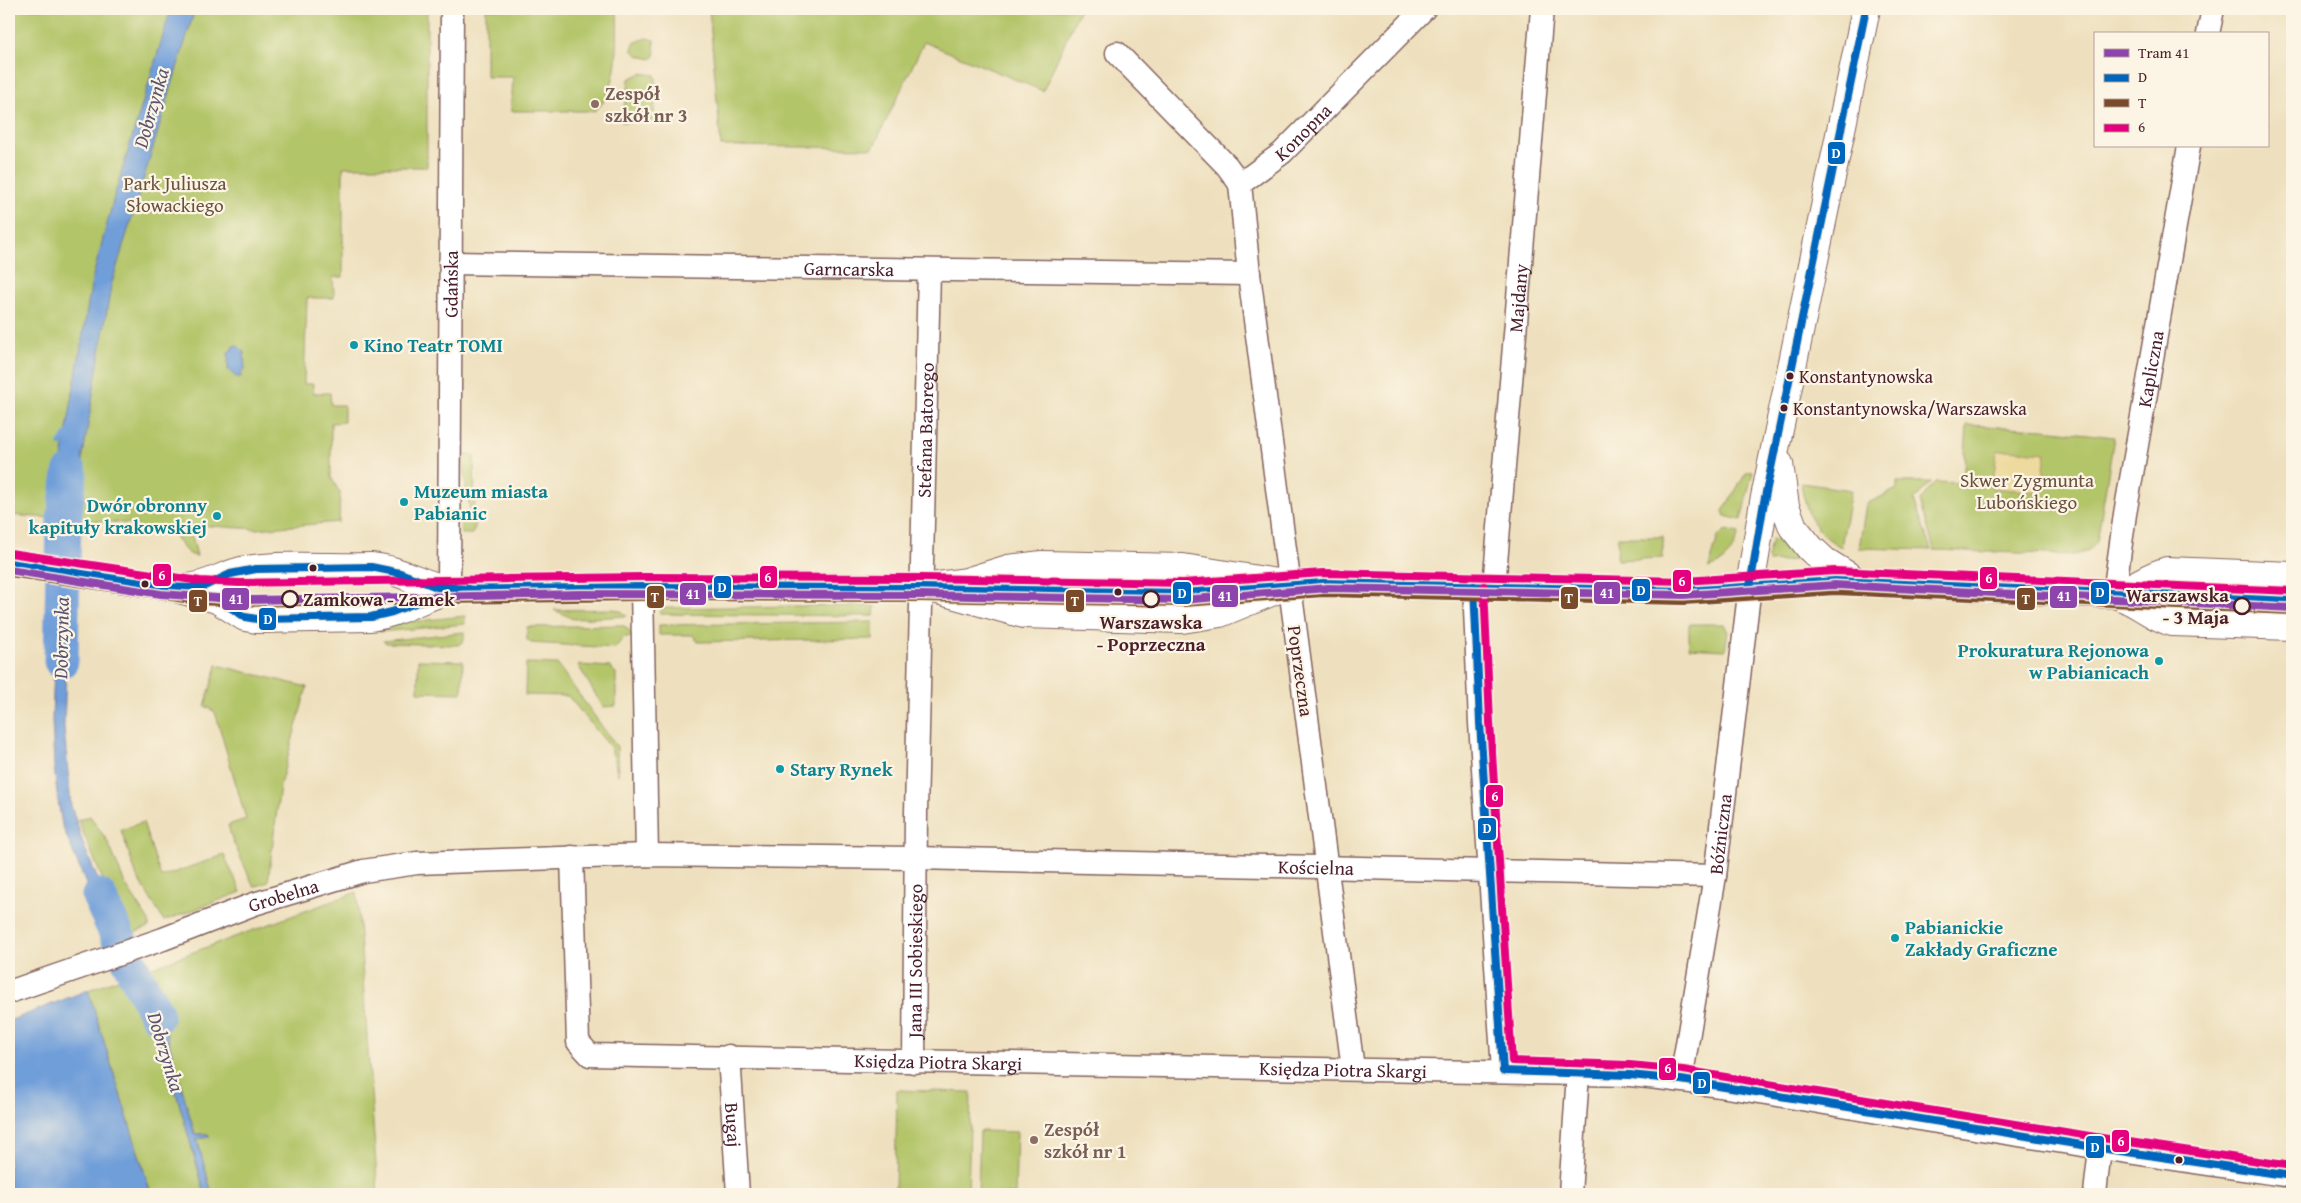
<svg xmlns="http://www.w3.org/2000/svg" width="2301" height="1203" font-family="'Gentium Book Plus',serif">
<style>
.green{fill:#b3c569;stroke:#7e724a}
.sand{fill:#eeda9e;stroke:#9c7c64}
.water{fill:#709ed9;stroke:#5d5e82}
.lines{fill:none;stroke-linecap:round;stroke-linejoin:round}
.stream{stroke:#709ed9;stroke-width:5.5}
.river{stroke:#709ed9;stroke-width:35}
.minor-casing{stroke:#83635e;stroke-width:25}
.tertiary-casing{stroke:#83635e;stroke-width:30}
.minor{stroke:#fff;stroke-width:22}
.tertiary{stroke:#fff;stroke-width:28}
.bus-1-casing{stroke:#fcf5e5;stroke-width:11}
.bus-2-casing{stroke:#fcf5e5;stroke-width:11}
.bus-3-casing{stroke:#fcf5e5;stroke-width:11}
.bus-1{stroke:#0065bd;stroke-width:8}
.bus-2{stroke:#7a4b2a;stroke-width:8}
.bus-3{stroke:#e5007d;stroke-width:8}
.tram-1-casing{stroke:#fcf5e5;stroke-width:11}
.tram-1{stroke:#8e44ad;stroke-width:8}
.education-dot{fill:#8d6e63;stroke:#fcf5e5;stroke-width:2}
.culture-dot{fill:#0f9aa8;stroke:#fcf5e5;stroke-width:2}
.bus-dot{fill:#4a1f2b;stroke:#fcf5e5;stroke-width:2}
.stop-dot{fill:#fcf5e5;stroke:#4a1f2b;stroke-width:2.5}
.labels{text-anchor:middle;stroke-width:4.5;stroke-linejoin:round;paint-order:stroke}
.bus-label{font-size:18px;fill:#4a1f2b;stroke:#fcf5e5;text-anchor:start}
.education-label{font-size:19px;font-weight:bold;fill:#785e54;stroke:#fcf5e5;text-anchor:start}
.street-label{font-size:19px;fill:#4a1f2b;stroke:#fcf5e5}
.park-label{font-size:19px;fill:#6a513e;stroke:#fcf5e5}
.culture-label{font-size:19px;font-weight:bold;fill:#0d838f;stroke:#fcf5e5;text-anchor:start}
.stop-label{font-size:19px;font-weight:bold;fill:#4a1f2b;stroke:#fcf5e5;text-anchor:end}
.water-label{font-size:20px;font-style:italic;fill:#595271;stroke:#fcf5e5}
.line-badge{stroke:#fcf5e5;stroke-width:2}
.badge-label{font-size:14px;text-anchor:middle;font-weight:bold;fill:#fff}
</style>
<rect width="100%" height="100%" fill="#fcf5e5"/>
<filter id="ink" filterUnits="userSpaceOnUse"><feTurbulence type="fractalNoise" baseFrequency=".02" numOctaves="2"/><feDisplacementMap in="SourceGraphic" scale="10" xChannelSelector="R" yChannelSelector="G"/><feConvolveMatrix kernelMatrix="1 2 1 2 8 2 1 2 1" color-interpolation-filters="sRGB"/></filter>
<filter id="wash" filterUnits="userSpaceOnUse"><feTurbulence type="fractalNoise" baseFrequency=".0096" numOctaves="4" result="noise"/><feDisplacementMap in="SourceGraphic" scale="20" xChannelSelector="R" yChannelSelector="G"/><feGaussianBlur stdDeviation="1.12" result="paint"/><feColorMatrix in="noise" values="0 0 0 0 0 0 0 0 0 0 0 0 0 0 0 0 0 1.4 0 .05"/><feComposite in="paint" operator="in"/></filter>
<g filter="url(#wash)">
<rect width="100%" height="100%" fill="#eee0be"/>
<path class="green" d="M9,9H427V167H343V277H333L334,298H307L304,384H313V393H330L331,405H344V422L331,423V477L340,493L339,522L256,529L180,524L185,538L192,536L197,556H195C182,553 180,539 170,532C159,525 146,535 136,524L9,515Z
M486,9H617C618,37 620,95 594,111H511L513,77H486Z
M709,9H1080L1043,91L924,42L873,148L721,146Z
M646,38L654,40L655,56L651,59L637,55L632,50L634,43Z
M641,73L655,75L656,78L654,121L622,122L619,119L627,98L629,79Z
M1967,425L2044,429L2114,437L2097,542C2090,551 2084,553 2074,555L1934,550L1920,501L1935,482L1963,483Z
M463,455H474L475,527L472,534H461L460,519H472L466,490Z
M1753,471L1741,520L1725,516L1723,511L1746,473Z
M1897,482H1931L1914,500L1931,550L1859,548L1866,504L1897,489Z
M1801,483L1851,490L1841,547C1814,533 1805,511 1801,483Z
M1726,530L1739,533C1734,549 1727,563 1709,568L1718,536Z
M1618,537H1663V558L1617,560Z
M1789,537L1805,559L1769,562L1767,558L1772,539L1783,542Z
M800,606H875L874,616L660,614L661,609L664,608Z
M614,609L623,612L627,616L574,619L554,610Z
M465,616V624L379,632V625Z
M873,622V639L698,642L693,635H659V625Z
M1689,624H1724L1728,632L1725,650L1689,648Z
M621,625L626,627L635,637H624L615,648L531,643L527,640V627Z
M464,632V641L458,645L386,643L383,641Z
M418,660L463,661L462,693L418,692Z
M526,663L557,664L617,747L618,775L611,748L568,696L525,695Z
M217,665L307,687L280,785L268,882L254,887L232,839L228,825L246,819L215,712L205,706Z
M578,665L610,667L616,673V706L603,707Z
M90,816L108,842L125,884L149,921V927L126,936L78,820Z
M143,822L161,877L224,855L241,892L164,921L137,877L121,830Z
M357,892L378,1194H212L197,1139L210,1137L208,1134H195L180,1084L151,978L139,972Z
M118,979C130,992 145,1000 154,1015L205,1194H151L88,990Z
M897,1090L971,1092L968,1194H895Z
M980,1131L1017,1132L1015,1194H978Z"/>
<path class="sand" d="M2007,450L2046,453L2041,492L1992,488L1997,451Z"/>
<path class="water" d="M171,9H195L111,286L79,479L80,520L52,518L92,280L114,197Z
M237,345L244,352L245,370L241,372V377H236L228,370V352L231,351L233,346Z
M56,614H68L64,727L71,806L84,846L122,938L110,943L62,825L58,801L54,768L52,719Z
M139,972L151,978L160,994L159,1007L195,1134H208L210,1137L197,1139L212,1194H205L154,1015C145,1000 130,992 118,979Z
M88,990L151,1194H9V1021Z"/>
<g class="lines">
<path class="stream" d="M60,444L69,432"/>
<path class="river" d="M61,661L64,519L70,473
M99,896L136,976L157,1015"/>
</g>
</g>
<g filter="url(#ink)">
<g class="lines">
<g class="minor-casing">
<g id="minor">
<path d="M2208,34L2213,9"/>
<path d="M1117,53L1227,166L1240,184"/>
<path id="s1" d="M450,263L1249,274"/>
<path d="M1474,586L1480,723L1503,1071"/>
<path d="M642,587L647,855"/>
<path id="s2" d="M1494,587L1542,9"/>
<path id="s3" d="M449,590L452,9"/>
<path id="s4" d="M2114,594L2125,514L2189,146"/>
<path id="s5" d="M572,857L578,1042L590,1055L1630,1075C1733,1085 1834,1105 1937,1122C2055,1141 2173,1160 2292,1176"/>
<path id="s6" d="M9,992L163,939L254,904L363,871L417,863L647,855L915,858L1715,876"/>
<path id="s7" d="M729,1056L738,1194"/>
<path id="s8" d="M914,1062L916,813L929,271"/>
<path id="s9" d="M1353,1069L1249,274L1240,184L1282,153L1424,9"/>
<path id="s10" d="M1681,1080L1715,876L1750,586"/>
<path d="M1570,1194L1578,1073"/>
<path d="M2095,1194L2100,1148"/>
</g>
</g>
<g class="tertiary-casing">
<path id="tertiary" d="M1779,464L1785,506L1793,527L1810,548L1824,561L1856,581
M9,563L175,588L217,599L245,617L257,619L371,617C400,613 422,596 449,590L642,587L922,588L966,582L1008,569L1042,565L1183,568L1289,585L1323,583L1684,591L1835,581L2114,594C2136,599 2151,617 2173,622L2292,626
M1750,586L1764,502L1866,9
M183,588C206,588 224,574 246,570C286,564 330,568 371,567C399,569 422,585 449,590
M938,590L1024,614L1182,619L1220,613L1288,585
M2114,594C2133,589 2148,576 2167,571L2292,576"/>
</g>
<use href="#minor" class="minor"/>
<use href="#tertiary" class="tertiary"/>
<g class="bus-1-casing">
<path id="bus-1" d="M9,563L175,588L217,599L245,617L257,619L371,617L392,612L449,590L642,587L922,588L1183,593L1323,583L1684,591L1835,581L2292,601
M1474,586L1480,723L1503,1071
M1750,586L1764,502L1866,9
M166,587L192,588L207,585L230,574L256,569L371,567L400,573L437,587L469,589
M1503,1071L1630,1075L1681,1080L2100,1148L2292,1176"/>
</g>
<g class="bus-2-casing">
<path id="bus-2" d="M9,573L198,601L239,603L642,597L922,598L1183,603L1323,593L1684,601L1835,591L2292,611"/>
</g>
<g class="bus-3-casing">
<path id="bus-3" d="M10,553L200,581L239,583L642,577L922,578L1183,583L1323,573L1684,581L1835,571L2292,591
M1484,586L1490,722L1512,1061L1630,1065L1683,1070L2102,1138L2292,1166"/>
</g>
<use href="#bus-1" class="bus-1"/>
<use href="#bus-2" class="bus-2"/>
<use href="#bus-3" class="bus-3"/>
<g class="tram-1-casing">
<path id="tram-1" d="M9,570L161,594L246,600L580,594L921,595L1182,600L1328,588L1684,595L1835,585L2292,608"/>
</g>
<use href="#tram-1" class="tram-1"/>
</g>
</g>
<g class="education-dot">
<circle cx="595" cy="104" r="5"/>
<circle cx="1034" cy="1140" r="5"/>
</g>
<g class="culture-dot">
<circle cx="354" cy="345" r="5"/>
<circle cx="404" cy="502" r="5"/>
<circle cx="217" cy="516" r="5"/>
<circle cx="2159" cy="661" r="5"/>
<circle cx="780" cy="769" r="5"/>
<circle cx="1895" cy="938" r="5"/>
</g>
<g class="bus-dot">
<circle cx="1790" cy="376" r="4.5"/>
<circle cx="1784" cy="408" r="4.5"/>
<circle cx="313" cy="568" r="4.5"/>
<circle cx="145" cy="584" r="4.5"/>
<circle cx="1118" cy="592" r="4.5"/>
<circle cx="2179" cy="1160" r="4.5"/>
</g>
<g class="stop-dot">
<circle cx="290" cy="599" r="8"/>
<circle cx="1151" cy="599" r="8"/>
<circle cx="2242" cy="606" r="8"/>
</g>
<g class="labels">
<g class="bus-label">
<text x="1799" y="383">Konstantynowska</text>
<text x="1793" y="415">Konstantynowska/Warszawska</text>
</g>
<g class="education-label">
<text x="605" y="100">Zespół<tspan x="605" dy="22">szkół nr 3</tspan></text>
<text x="1044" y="1136">Zespół<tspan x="1044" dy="22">szkół nr 1</tspan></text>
</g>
<g class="street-label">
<text dy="7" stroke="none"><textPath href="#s9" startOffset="974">Konopna</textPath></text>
<text dy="7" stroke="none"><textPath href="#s1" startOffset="399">Garncarska</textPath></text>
<text dy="7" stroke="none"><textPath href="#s3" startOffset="306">Gdańska</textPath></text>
<text dy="7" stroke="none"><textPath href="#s2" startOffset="290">Majdany</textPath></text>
<text dy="7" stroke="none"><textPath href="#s4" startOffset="228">Kapliczna</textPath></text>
<text dy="7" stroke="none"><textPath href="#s8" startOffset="632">Stefana Batorego</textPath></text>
<text transform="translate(1301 671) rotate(82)" y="7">Poprzeczna</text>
<text dy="7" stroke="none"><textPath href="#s10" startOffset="249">Bóźniczna</textPath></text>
<text dy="7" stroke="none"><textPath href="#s6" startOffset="1328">Kościelna</textPath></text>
<text dy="7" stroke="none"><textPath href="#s6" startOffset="291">Grobelna</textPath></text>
<text dy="7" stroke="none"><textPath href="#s8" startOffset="101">Jana III Sobieskiego</textPath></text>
<text dy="7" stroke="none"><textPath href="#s5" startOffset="551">Księdza Piotra Skargi</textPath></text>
<text dy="7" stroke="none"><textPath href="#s5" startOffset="956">Księdza Piotra Skargi</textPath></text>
<text dy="7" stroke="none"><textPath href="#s7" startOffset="69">Bugaj</textPath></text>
</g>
<g class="park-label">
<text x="175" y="190">Park Juliusza<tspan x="175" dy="22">Słowackiego</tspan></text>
<text x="2027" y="487">Skwer Zygmunta<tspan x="2027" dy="22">Lubońskiego</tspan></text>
</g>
<g class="culture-label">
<text x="364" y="352">Kino Teatr TOMI</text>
<text x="414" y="498">Muzeum miasta<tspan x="414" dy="22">Pabianic</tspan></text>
<text x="207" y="512" text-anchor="end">Dwór obronny<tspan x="207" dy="22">kapituły krakowskiej</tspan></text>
<text x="2149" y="657" text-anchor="end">Prokuratura Rejonowa<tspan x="2149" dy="22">w Pabianicach</tspan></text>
<text x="790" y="776">Stary Rynek</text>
<text x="1905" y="934">Pabianickie<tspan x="1905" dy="22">Zakłady Graficzne</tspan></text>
</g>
<g class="stop-label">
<text x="2229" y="602">Warszawska<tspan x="2229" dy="22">- 3 Maja</tspan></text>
<text x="303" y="606" text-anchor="start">Zamkowa - Zamek</text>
<text x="1151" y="629" text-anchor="middle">Warszawska<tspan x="1151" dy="22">- Poprzeczna</tspan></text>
</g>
<g class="water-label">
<text transform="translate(151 108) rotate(-74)" y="7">Dobrzynka</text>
<text transform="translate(61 638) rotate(-89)" y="7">Dobrzynka</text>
<text transform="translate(166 1052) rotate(73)" y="7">Dobrzynka</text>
</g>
</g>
<g class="line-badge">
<rect x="1827" y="141" width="19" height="24" rx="5" fill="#0065bd"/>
<rect x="152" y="563" width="20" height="24" rx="5" fill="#e5007d"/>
<rect x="759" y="565" width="19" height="24" rx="5" fill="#e5007d"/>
<rect x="1979" y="566" width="19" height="24" rx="5" fill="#e5007d"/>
<rect x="1672" y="569" width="20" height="24" rx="5" fill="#e5007d"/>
<rect x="713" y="575" width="19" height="24" rx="5" fill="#0065bd"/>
<rect x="1631" y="578" width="20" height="24" rx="5" fill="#0065bd"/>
<rect x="2090" y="581" width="20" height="24" rx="5" fill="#0065bd"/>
<rect x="1172" y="581" width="20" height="24" rx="5" fill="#0065bd"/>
<rect x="1593" y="581" width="28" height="24" rx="5" fill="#8e44ad"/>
<rect x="679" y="582" width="28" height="24" rx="5" fill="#8e44ad"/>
<rect x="1211" y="584" width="28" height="24" rx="5" fill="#8e44ad"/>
<rect x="2049" y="585" width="29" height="24" rx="5" fill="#8e44ad"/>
<rect x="646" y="585" width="19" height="24" rx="5" fill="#7a4b2a"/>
<rect x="1560" y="586" width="19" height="24" rx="5" fill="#7a4b2a"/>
<rect x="221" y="587" width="29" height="24" rx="5" fill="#8e44ad"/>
<rect x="2016" y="587" width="20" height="24" rx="5" fill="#7a4b2a"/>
<rect x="1065" y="589" width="20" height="24" rx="5" fill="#7a4b2a"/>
<rect x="188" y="589" width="20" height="24" rx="5" fill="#7a4b2a"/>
<rect x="258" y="607" width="19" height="24" rx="5" fill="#0065bd"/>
<rect x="1485" y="784" width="19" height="24" rx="5" fill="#e5007d"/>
<rect x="1477" y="817" width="20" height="24" rx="5" fill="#0065bd"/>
<rect x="1658" y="1057" width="19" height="24" rx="5" fill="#e5007d"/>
<rect x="1692" y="1071" width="19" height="24" rx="5" fill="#0065bd"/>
<rect x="2111" y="1129" width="19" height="24" rx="5" fill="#e5007d"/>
<rect x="2085" y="1135" width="20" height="24" rx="5" fill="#0065bd"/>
</g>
<g class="badge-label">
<text x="1836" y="158">D</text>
<text x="162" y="580">6</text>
<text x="768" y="582">6</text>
<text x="1989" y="583">6</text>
<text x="1682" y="586">6</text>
<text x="722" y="592">D</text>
<text x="1641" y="595">D</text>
<text x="2100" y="597">D</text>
<text x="1182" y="598">D</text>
<text x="1607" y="598">41</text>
<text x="693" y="599">41</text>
<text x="1225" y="601">41</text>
<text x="2064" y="601">41</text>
<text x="655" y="602">T</text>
<text x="1569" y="603">T</text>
<text x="236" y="604">41</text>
<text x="2026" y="604">T</text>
<text x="1075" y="606">T</text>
<text x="198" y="606">T</text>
<text x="268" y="624">D</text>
<text x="1495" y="801">6</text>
<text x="1487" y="833">D</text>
<text x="1668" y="1073">6</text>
<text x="1702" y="1088">D</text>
<text x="2121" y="1146">6</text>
<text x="2095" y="1152">D</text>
</g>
<rect width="2301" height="1203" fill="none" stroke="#fcf5e5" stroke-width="30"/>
<rect x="2094" y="32" width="175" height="115" fill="#fcf5e5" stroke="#b59f9b"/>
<rect x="2104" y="49" width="25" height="8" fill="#8e44ad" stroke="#b59f9b"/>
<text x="2138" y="58" font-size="15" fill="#4a1f2b">Tram 41</text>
<rect x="2104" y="74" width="25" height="8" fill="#0065bd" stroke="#b59f9b"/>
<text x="2138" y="82" font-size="15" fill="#4a1f2b">D</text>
<rect x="2104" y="99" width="25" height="8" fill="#7a4b2a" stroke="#b59f9b"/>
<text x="2138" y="108" font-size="15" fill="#4a1f2b">T</text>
<rect x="2104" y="124" width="25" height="8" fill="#e5007d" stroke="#b59f9b"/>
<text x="2138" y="132" font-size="15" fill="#4a1f2b">6</text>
</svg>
